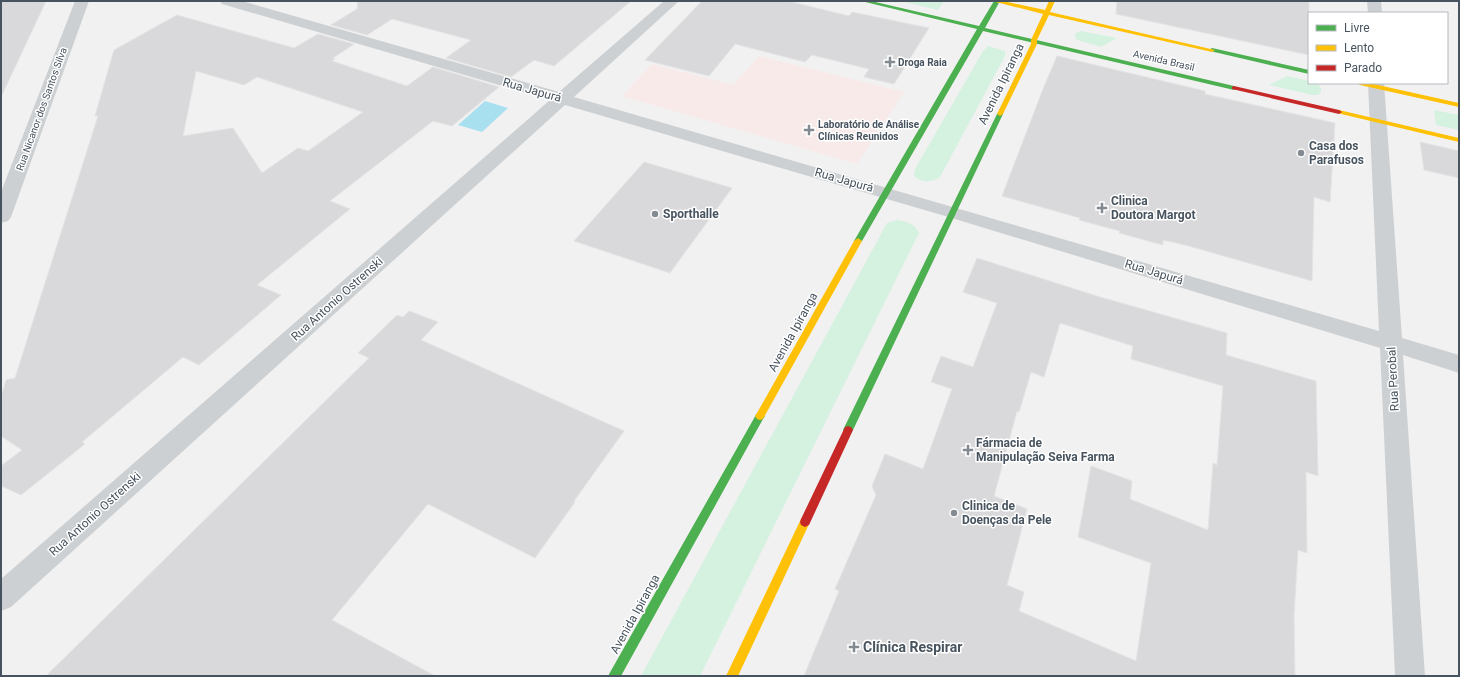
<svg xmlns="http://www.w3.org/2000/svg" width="1460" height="677" font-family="Roboto,sans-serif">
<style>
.medical{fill:#f8eae8}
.green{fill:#d5f1e0}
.water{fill:#a9e0f0}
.building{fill:#d9d9db;stroke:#e3e3e4;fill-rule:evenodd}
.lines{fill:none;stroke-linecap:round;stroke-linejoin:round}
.street{fill:#cdd0d2;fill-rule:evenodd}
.fast{fill:#4caf50;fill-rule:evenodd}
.slow{fill:#ffc107;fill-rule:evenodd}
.jam{fill:#c62828;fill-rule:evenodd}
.poi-dot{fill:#838a91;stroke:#fff;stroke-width:1.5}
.labels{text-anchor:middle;stroke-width:3;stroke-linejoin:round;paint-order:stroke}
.far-street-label{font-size:10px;fill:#47535e;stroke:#fff}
.far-poi-label{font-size:10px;font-weight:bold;fill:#47535e;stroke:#fff;text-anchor:start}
.street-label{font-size:12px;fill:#47535e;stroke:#fff}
.poi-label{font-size:12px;font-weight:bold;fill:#47535e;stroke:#fff;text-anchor:start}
.near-poi-label{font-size:14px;font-weight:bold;fill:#47535e;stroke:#fff;text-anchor:start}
</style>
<rect width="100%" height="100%" fill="#f2f1f1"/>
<path class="medical" d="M759,56L904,92L857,164L622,96L652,64L733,85Z"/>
<path class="green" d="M900,1H944L938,10Z
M1081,31L1117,38L1101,47L1077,40L1074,34Z
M988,46L1005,51V56L940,177C932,183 921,183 914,176L915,169L983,51Z
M1287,76L1309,81V83H1317L1321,88V92L1318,95H1312L1269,85Z
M1434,110L1459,115V130L1436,125Z
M897,220C905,221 916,224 919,233L700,676H641L887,223Z"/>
<path class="water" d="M485,101L508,108L482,132L458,125Z"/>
<path class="building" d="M1,1H46L1,97Z
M358,1H631L554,66L534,60L511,77L446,58L471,40L392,19L367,35L331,25L357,9Z
M702,1H788L849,16L852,12L929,28L894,84L864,77L869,69L812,55L805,62L735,44L709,76L645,60Z
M1117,1H1309V55L1116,14Z
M177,15L294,48L318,34L354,44L333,58L335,59L332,61L407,86L433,67L499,87L452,126L433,121L330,201L350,209L257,285L281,295L199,365L183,357L82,442L85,444L21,495L1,486V466L22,450L1,436V397L6,380L15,378L98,116H95L114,50ZM196,71L244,85L257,77L363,112L308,151L298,148L262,173L233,128L183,136Z
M1057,56L1205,91V94L1335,123L1330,202L1314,197L1312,281L1185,245L1163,240V245L1119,233L1120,231L1079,220L1080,218L1002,196L1043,89Z
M1420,142L1459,151V178L1424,170Z
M644,162L732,188L670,273L574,241Z
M977,258L1100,297L1227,333L1226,355L1316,381L1318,476L1306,472L1307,553L1298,550L1294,615L1295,676H804L839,591L835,589L876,495L872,486L885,454L923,469L952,389L931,382L941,356L973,367L997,303L963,292ZM1060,323L1133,346L1131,359L1223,386L1217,465L1213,463L1208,530L1130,499L1132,481L1091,466L1078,537L1151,563L1136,661L1019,611L1024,592L1007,585L1027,509L994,496L1017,411L1019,412L1031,372L1044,377Z
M409,311L438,322L421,340L624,431L574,501L575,502L535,558L428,504L332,620L435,676H46L369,358L358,353L397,315L403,317Z"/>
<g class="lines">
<path class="street" d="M75,1H89L11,217L8,221L1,223V192Z
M220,1H242L559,92L664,1H679L574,97L1379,331L1368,83H1384L1402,338L1459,355V373L1403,355L1425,676H1395L1380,348L945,216L565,105L11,607L1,611V579L550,100L222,4Z
M1367,1H1381L1382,13H1368Z"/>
<path class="fast" d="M861,1H871L979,26L994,1H1000L985,28L1234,86L1237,88L1234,90L983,31L862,241L858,244L854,241L977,29Z
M1212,48L1309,70V74L1210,51L1209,50Z
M1000,112L1003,114L853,430L851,433L848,434L845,433L843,430L997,114Z
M760,412L763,413L765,416L763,419L621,676H608L757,413Z"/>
<path class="slow" d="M992,1H1003L1045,10L1049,1H1055L1050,12L1215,50L1212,52L1049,15L1037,40V44L1003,114L1000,116L997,114L1031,44V40L1043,14Z
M1357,83H1369L1459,103V107L1360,85Z
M1339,110L1459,138V142L1337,113V111Z
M858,238L862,241L763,419L760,420L757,419L755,416L757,413L854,241Z
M805,517L809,519L810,522L738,676H726L801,519Z"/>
<path class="jam" d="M1234,86L1339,110L1342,112L1339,114L1232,89V87Z
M848,426L851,427L853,430L809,525L805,527L801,525L800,522L801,519L845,427Z"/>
</g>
<g class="poi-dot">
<path d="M888 56h4v4h4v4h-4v4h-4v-4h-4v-4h4z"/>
<path d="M807 124h4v4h4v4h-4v4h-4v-4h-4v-4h4z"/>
<circle cx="1301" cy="153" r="4"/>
<path d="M1100 202h4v4h4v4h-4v4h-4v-4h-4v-4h4z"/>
<circle cx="655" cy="214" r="4"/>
<path d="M966 444h4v4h4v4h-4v4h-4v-4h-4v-4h4z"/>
<circle cx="954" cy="513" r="4"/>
<path d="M852 641h4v4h4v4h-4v4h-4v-4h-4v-4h4z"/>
</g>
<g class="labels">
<g class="far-street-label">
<text transform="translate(1164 60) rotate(13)" y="4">Avenida Brasil</text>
<text transform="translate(41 109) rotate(-70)" y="4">Rua Nicanor dos Santos Silva</text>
</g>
<g class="far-poi-label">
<text x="898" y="66">Droga Raia</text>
<text x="818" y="128">Laboratório de Análise<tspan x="818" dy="12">Clínicas Reunidos</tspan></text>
</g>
<g class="street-label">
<text transform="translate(1001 84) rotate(-64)" y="4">Avenida Ipiranga</text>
<text transform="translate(532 90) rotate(16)" y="4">Rua Japurá</text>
<text transform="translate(844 180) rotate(16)" y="4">Rua Japurá</text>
<text transform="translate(1154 272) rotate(17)" y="4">Rua Japurá</text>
<text transform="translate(337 299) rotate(-42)" y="4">Rua Antonio Ostrenski</text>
<text transform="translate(793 332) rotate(-61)" y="4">Avenida Ipiranga</text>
<text transform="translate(1393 379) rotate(-93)" y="4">Rua Perobal</text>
<text transform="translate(95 514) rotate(-42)" y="4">Rua Antonio Ostrenski</text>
<text transform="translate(635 614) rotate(-61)" y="4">Avenida Ipiranga</text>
</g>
<g class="poi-label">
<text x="1309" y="150">Casa dos<tspan x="1309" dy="14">Parafusos</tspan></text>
<text x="1111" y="205">Clinica<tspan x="1111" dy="14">Doutora Margot</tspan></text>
<text x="663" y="218">Sporthalle</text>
<text x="976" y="447">Fármacia de<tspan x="976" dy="14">Manipulação Seiva Farma</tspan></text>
<text x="962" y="510">Clinica de<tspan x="962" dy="14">Doenças da Pele</tspan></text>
</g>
<g class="near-poi-label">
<text x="863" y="652">Clínica Respirar</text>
</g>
</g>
<rect width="1460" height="677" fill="none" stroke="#47535e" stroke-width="4"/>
<rect x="1308" y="12" width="140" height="72" fill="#ffffff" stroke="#b5babf"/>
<rect x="1316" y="25" width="20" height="6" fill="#4caf50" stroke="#b5babf"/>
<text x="1344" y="32" font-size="12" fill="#47535e">Livre</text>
<rect x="1316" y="45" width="20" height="6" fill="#ffc107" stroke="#b5babf"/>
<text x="1344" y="52" font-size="12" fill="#47535e">Lento</text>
<rect x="1316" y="65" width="20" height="6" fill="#c62828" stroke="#b5babf"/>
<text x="1344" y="72" font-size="12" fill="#47535e">Parado</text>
</svg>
